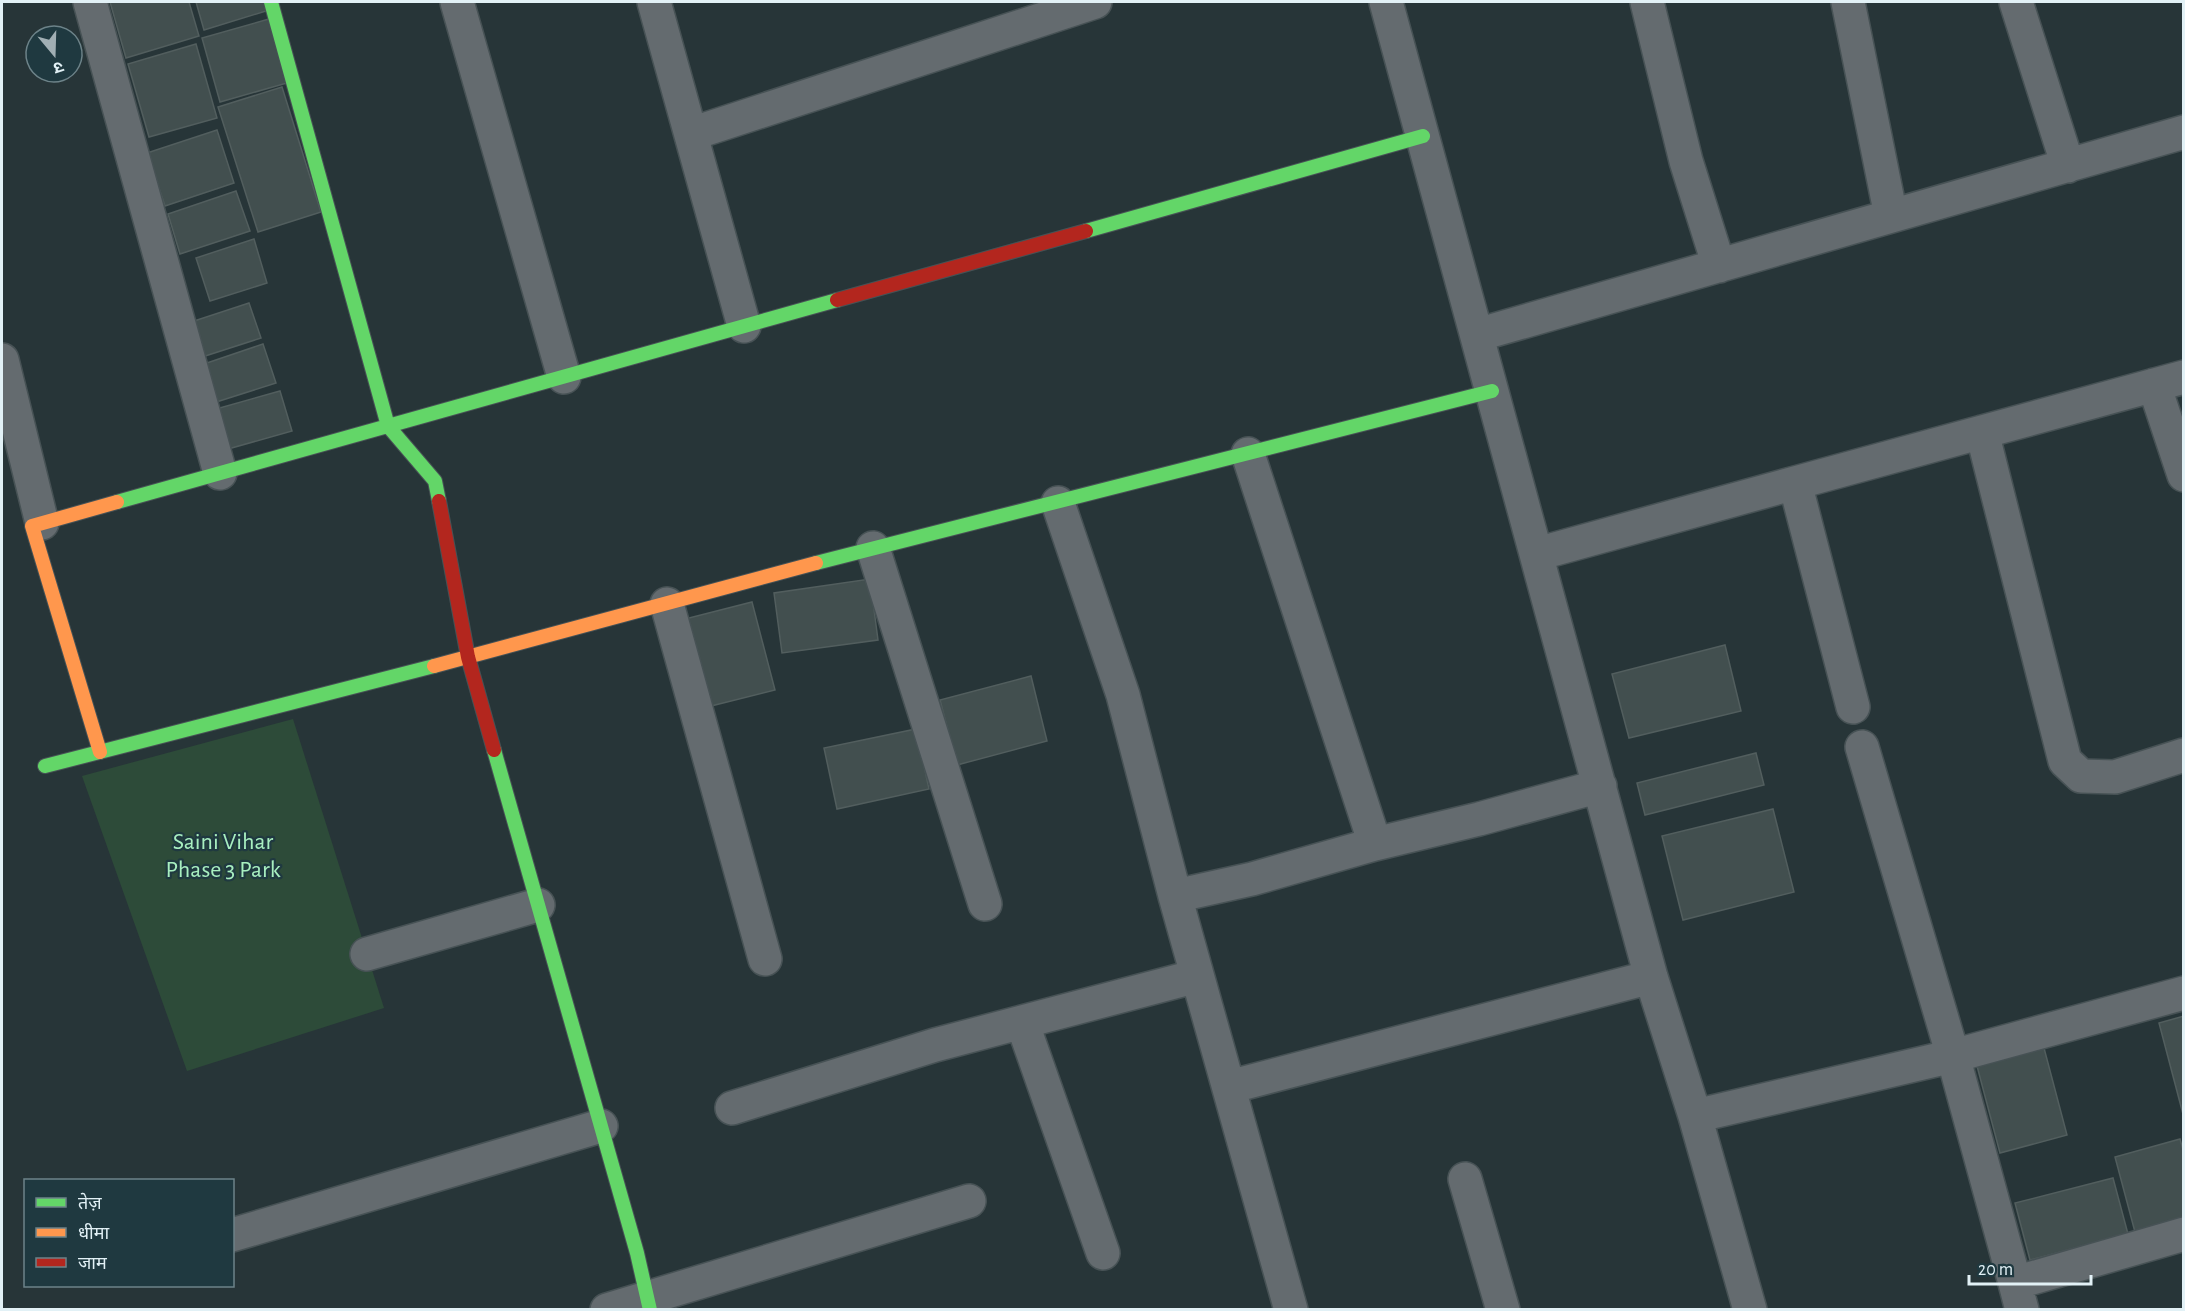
<svg xmlns="http://www.w3.org/2000/svg" width="2185" height="1311" font-family="'Alegreya Sans','Noto Sans Devanagari',sans-serif">
<style>
.green{fill:#2d4b39}
.building{fill:#424f4f;stroke:#525e5e;stroke-width:1.5}
.lines{fill:none;stroke-linecap:round;stroke-linejoin:round}
.street-casing{stroke:#475255;stroke-width:36}
.fast-casing{stroke:#475255;stroke-width:16}
.slow-casing{stroke:#475255;stroke-width:16}
.jam-casing{stroke:#475255;stroke-width:16}
.street{stroke:#646b6f;stroke-width:33}
.fast{stroke:#63d668;stroke-width:14}
.slow{stroke:#ff974d;stroke-width:14}
.jam{stroke:#b3261e;stroke-width:14}
.labels{text-anchor:middle;stroke-width:4.5;stroke-linejoin:round;paint-order:stroke}
.park-label{font-size:24px;fill:#a8efc0;stroke:#1f3940}
</style>
<rect width="100%" height="100%" fill="#273538"/>
<path class="green" d="M293,719L384,1008L187,1071L82,776Z"/>
<path class="building" d="M110,2H189L199,36L126,58Z
M196,2H264L266,11L204,30Z
M269,19L287,83L220,102L202,38Z
M196,44L217,118L149,137L128,64Z
M282,87L321,212L258,232L218,107Z
M217,130L234,183L165,206L147,153Z
M236,191L250,231L180,254L168,214Z
M254,239L267,283L210,301L196,258Z
M249,303L261,338L199,358L188,323Z
M263,344L276,383L210,404L198,366Z
M280,391L292,431L228,449L216,409Z
M870,579L878,640L782,653L774,593Z
M752,602L775,690L703,708L681,620Z
M1725,645L1741,711L1629,738L1612,674Z
M1031,676L1047,741L957,765L940,700Z
M916,729L929,789L837,809L824,748Z
M1756,753L1764,785L1645,815L1637,783Z
M1773,809L1794,892L1683,920L1662,836Z
M2184,1016V1118L2159,1023Z
M2044,1048L2067,1135L2000,1153L1977,1066Z
M2180,1139L2184,1153V1219L2135,1232L2115,1157Z
M2113,1178L2128,1234L2030,1260L2015,1203Z"/>
<g class="lines">
<g class="street-casing">
<path id="street" d="M90,2L220,473
M457,2L564,377
M654,2L744,326
M1386,2L1651,977L1695,1116L1750,1310
M1647,2L1686,161L1719,266
M1848,2L1891,216
M2016,2L2068,166
M691,134L1095,2
M1477,335L2184,132
M2,360L42,523
M2154,385L2184,475
M1982,432L2065,761L2081,776L2115,777L2184,755
M1248,454L1375,844
M1795,483L2184,377
M1058,503L1123,695L1175,896L1291,1310
M873,548L985,904
M1537,554L1795,483L1853,707
M667,604L765,959
M1862,747L1953,1056L2015,1283
M1175,896L1252,879L1375,844L1479,819L1600,786
M367,954L538,905
M1022,1022L1103,1253
M1229,1087L1651,977
M732,1108L935,1045L1197,976
M1695,1116L1953,1056L2184,993
M1465,1179L1503,1310
M232,1235L601,1126
M607,1310L969,1201
M2022,1310L2015,1283L2184,1234"/>
</g>
<g class="fast-casing">
<path id="fast" d="M271,2L388,426L435,481L439,501
M1086,231L1423,136
M117,502L837,300
M816,563L1492,391
M494,750L637,1253L650,1310
M45,766L434,666"/>
</g>
<g class="slow-casing">
<path id="slow" d="M434,666L816,563
M100,752L32,526L117,502"/>
</g>
<g class="jam-casing">
<path id="jam" d="M837,300L1086,231
M439,501L468,657L494,750"/>
</g>
<use href="#street" class="street"/>
<use href="#fast" class="fast"/>
<use href="#slow" class="slow"/>
<use href="#jam" class="jam"/>
</g>
<g class="labels">
<g class="park-label">
<text x="223" y="849">Saini Vihar<tspan x="223" dy="28">Phase 3 Park</tspan></text>
</g>
</g>
<rect width="2185" height="1311" fill="none" stroke="#e2f1f6" stroke-width="6"/>
<rect x="24" y="1179" width="210" height="108" fill="#1f3940" stroke="#6d8389" stroke-width="1.5"/>
<rect x="36" y="1198" width="30" height="9" fill="#63d668" stroke="#6d8389" stroke-width="1.5"/>
<text x="78" y="1209" font-size="18" fill="#e2f1f6">तेज़</text>
<rect x="36" y="1228" width="30" height="9" fill="#ff974d" stroke="#6d8389" stroke-width="1.5"/>
<text x="78" y="1239" font-size="18" fill="#e2f1f6">धीमा</text>
<rect x="36" y="1258" width="30" height="9" fill="#b3261e" stroke="#6d8389" stroke-width="1.5"/>
<text x="78" y="1269" font-size="18" fill="#e2f1f6">जाम</text>
<g transform="translate(54 54) rotate(161)"><circle r="28" fill="#1f3940" stroke="#6d8389" stroke-width="1.5"/>
<path d="M0-4.5L10 22L0 15L-10 22Z" fill="#a1afb4"/>
<text y="-9" font-size="16" font-weight="bold" text-anchor="middle" fill="#e2f1f6">उ</text>
</g>
<path d="M1969 1275v9h122v-9" fill="none" stroke="#e2f1f6" stroke-width="3"/>
<text x="1978" y="1275" font-size="18" fill="#e2f1f6" stroke="#1f3940" stroke-width="4.5" paint-order="stroke">20 m</text>
</svg>
